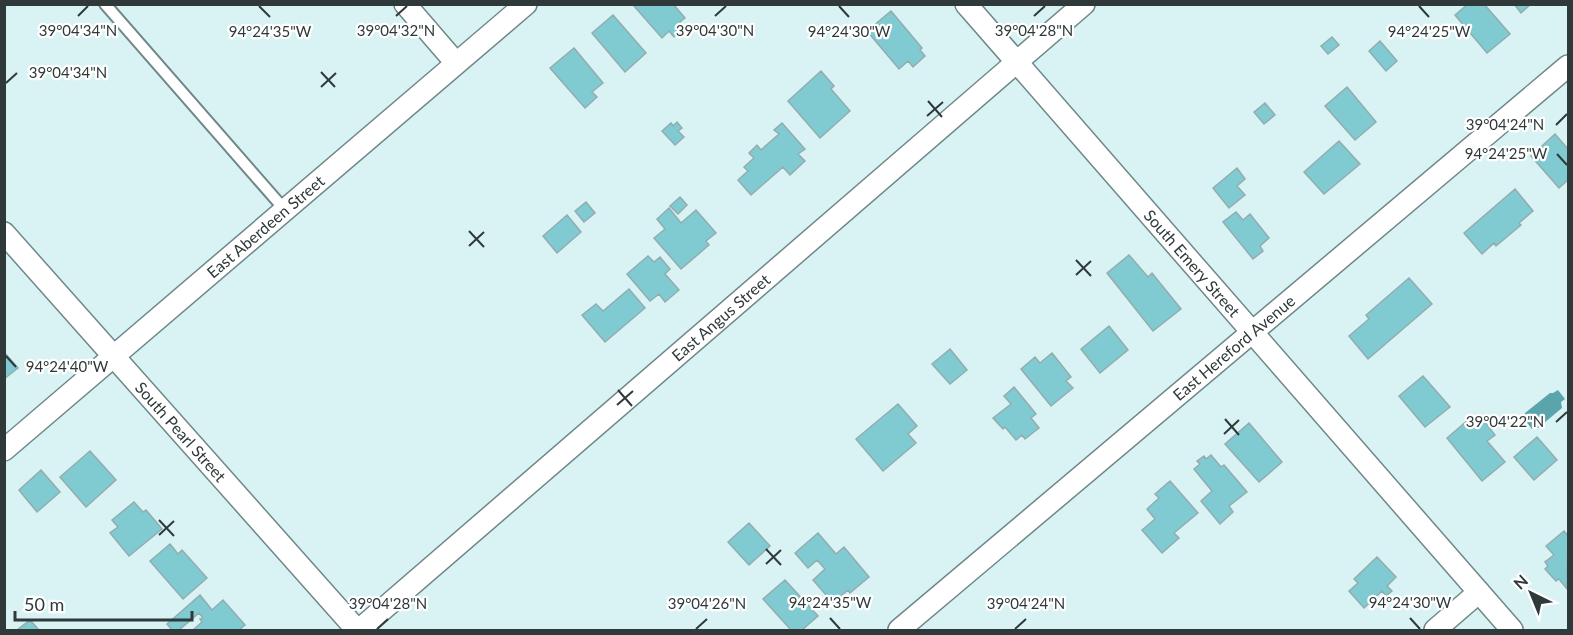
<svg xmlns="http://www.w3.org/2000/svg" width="1573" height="635" font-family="Lato,sans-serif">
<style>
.water{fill:#5aa5ab}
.building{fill:#80cbd2;stroke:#93acae;stroke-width:1.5}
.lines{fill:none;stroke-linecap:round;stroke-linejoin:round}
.service-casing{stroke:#708789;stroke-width:14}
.minor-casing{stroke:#708789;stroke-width:24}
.service{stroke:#fff;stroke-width:10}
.minor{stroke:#fff;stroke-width:21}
.ticks{fill:none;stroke:#2f393a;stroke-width:2}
.labels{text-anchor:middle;stroke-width:4.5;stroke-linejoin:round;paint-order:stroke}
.street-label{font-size:16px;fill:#2f393a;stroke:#fff}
.ticks-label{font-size:15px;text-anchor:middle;fill:#2f393a;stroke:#fff;stroke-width:4.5;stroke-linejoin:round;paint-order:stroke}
</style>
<rect width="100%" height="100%" fill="#d9f3f5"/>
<path class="water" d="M1558,390L1565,399L1561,402L1562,408L1538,428L1532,429L1524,419L1525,413L1550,393H1553Z"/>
<path class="building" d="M636,4H673L685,18L680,22L684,28L674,37L669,31L662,38L634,6Z
M1468,4H1484L1510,34L1487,53L1455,15Z
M1514,4H1531L1521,13Z
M891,11L922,48L920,50L925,56L913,67L908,61L899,69L867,31Z
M613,15L646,53L625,72L592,33Z
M1332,37L1339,45L1328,54L1321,46Z
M1380,41L1397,61L1386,71L1369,51Z
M574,48L603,83L592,92L597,97L585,108L550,68Z
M821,71L834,86L831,89L850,111L820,138L788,101Z
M1347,87L1376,122L1355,140L1325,106Z
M1265,103L1275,115L1264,124L1254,112Z
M677,122L682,128L678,131L684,137L675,145L662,131L671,123L673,126Z
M782,123L805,149L798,154L805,161L790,175L783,167L751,195L738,180L748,171L744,167L754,158L749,153L757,145L761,150L779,134L774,130Z
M1555,134L1568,149V180L1559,188L1531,156Z
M1339,141L1360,164L1324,194L1304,172Z
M1237,168L1245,179L1237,186L1245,195L1229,208L1213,188Z
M1515,189L1533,211L1519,223L1521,225L1496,246L1494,243L1482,254L1464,233Z
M680,197L687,205L678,214L670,206Z
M586,202L595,213L584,222L575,211Z
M669,208L681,223L696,210L716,233L706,241L709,245L681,269L654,238L665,229L657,219Z
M1236,212L1243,220L1250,214L1269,238L1260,246L1263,251L1253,259L1223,222Z
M567,215L581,232L557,253L543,236Z
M1129,255L1148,277L1152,273L1181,309L1153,331L1107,273Z
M648,256L654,262L660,257L670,269L665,274L679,290L665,302L659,294L650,301L627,274Z
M1409,278L1432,304L1368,359L1349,336L1369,319L1366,315Z
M629,289L645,308L605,342L582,315L596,304L603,311Z
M1109,326L1128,350L1100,373L1081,349Z
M950,349L967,370L950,384L932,364Z
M4,352L18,368L4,379Z
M1052,353L1071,377L1066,381L1073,388L1051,406L1021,369L1035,357L1040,363Z
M1423,376L1450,407L1425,427L1399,396Z
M1014,387L1036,414L1031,418L1039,428L1025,439L1022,435L1016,440L1005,427L1003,429L993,418L1011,404L1004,396Z
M898,404L917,426L908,434L916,443L883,471L856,439Z
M1468,420L1476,429L1485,422L1495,435L1487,441L1505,462L1482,481L1447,438Z
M1249,423L1282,462L1259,482L1225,444Z
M1537,437L1557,460L1534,480L1514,457Z
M90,451L116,480L86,507L60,477Z
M1211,455L1221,467L1224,465L1247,492L1229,506L1233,512L1220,524L1201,501L1212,491L1194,469L1200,464L1197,461L1204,456L1206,459Z
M41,470L60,492L37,512L19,490Z
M1170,481L1198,513L1174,533L1179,538L1162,553L1142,530L1155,519L1147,509L1159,498L1155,494Z
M134,502L143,512L146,510L162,529L129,556L110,533L118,527L112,520Z
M749,523L770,546L749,565L728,542Z
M1564,531L1568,536L1567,589L1559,579L1556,581L1545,569L1548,566L1545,562L1554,555L1546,546Z
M818,533L836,554L844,547L869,577L850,593L848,590L833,603L813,580L825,569L817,560L808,568L795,553Z
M170,544L178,554L182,550L207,578L183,599L150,561Z
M1377,557L1396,577L1387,586L1392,591L1386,596L1382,591L1364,608L1349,591L1358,583L1354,579Z
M785,580L818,616L802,630H791L763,599Z
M200,595L212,610L223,600L245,625L239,630H196L194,629L202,622L200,619L203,618L199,613L179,630H172L167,624Z
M30,620L39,630H17Z"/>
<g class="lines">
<g class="service-casing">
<path id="service" d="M105,4L285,210"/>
</g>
<g class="minor-casing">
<g id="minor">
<path d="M405,4L456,63"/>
<path id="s1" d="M966,4L1512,630"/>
<path id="s2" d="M4,233L357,630"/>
<path id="s3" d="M4,450L526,4"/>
<path id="s4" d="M359,630L1084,4"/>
<path id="s5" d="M899,630L1568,66"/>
<path d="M1435,630L1479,592"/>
</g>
</g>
<use href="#service" class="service"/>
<use href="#minor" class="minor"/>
</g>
<path class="ticks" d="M259,6L270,17M839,6L849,17M1419,6L1429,17M78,16L88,6M396,16L407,6M715,16L726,6M1034,16L1045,6M321,72L335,87M6,83L17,73M321,87L336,73M928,101L942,117M927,116L943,102M1556,125L1567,114M1557,154L1567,165M469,231L484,247M469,246L484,232M1076,260L1091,276M1076,275L1091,261M6,356L16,367M618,390L632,406M617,405L633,391M1225,419L1239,435M1556,422L1567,412M1224,434L1239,420M159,520L174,536M159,535L174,521M766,549L781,565M766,564L781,550M830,618L840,629M1410,618L1420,629M377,629L388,619M696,629L707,619M1015,629L1026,619"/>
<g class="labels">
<g class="street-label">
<text dy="6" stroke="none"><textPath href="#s3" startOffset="344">East Aberdeen Street</textPath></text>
<text dy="6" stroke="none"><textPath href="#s1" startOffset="344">South Emery Street</textPath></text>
<text dy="6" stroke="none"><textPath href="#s4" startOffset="478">East Angus Street</textPath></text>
<text dy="6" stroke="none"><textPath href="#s5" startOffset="438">East Hereford Avenue</textPath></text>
<text dy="6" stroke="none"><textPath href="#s2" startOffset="266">South Pearl Street</textPath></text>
</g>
</g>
<g class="ticks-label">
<text x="78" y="36">39°04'34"N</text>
<text x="396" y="36">39°04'32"N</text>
<text x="715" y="36">39°04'30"N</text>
<text x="1034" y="36">39°04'28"N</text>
<text x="1429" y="37">94°24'25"W</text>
<text x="270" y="37">94°24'35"W</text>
<text x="849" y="37">94°24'30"W</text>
<text x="68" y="78">39°04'34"N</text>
<text x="1505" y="130">39°04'24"N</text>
<text x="1506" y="159">94°24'25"W</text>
<text x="67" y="372">94°24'40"W</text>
<text x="1505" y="427">39°04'22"N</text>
<text x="830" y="608">94°24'35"W</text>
<text x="1410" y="608">94°24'30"W</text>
<text x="388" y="609">39°04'28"N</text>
<text x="707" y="609">39°04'26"N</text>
<text x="1026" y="609">39°04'24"N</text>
</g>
<rect width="1573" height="635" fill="none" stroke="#2f393a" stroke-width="12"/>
<g transform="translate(1531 593) rotate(317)" stroke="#ffffff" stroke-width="4.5" paint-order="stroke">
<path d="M0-4.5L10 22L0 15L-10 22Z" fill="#2f393a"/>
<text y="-9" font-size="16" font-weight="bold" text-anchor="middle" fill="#2f393a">N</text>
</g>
<path d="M15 611v9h177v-9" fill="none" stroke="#2f393a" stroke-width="3"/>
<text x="24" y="611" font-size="18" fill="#2f393a" stroke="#ffffff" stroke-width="4.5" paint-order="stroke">50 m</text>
</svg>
